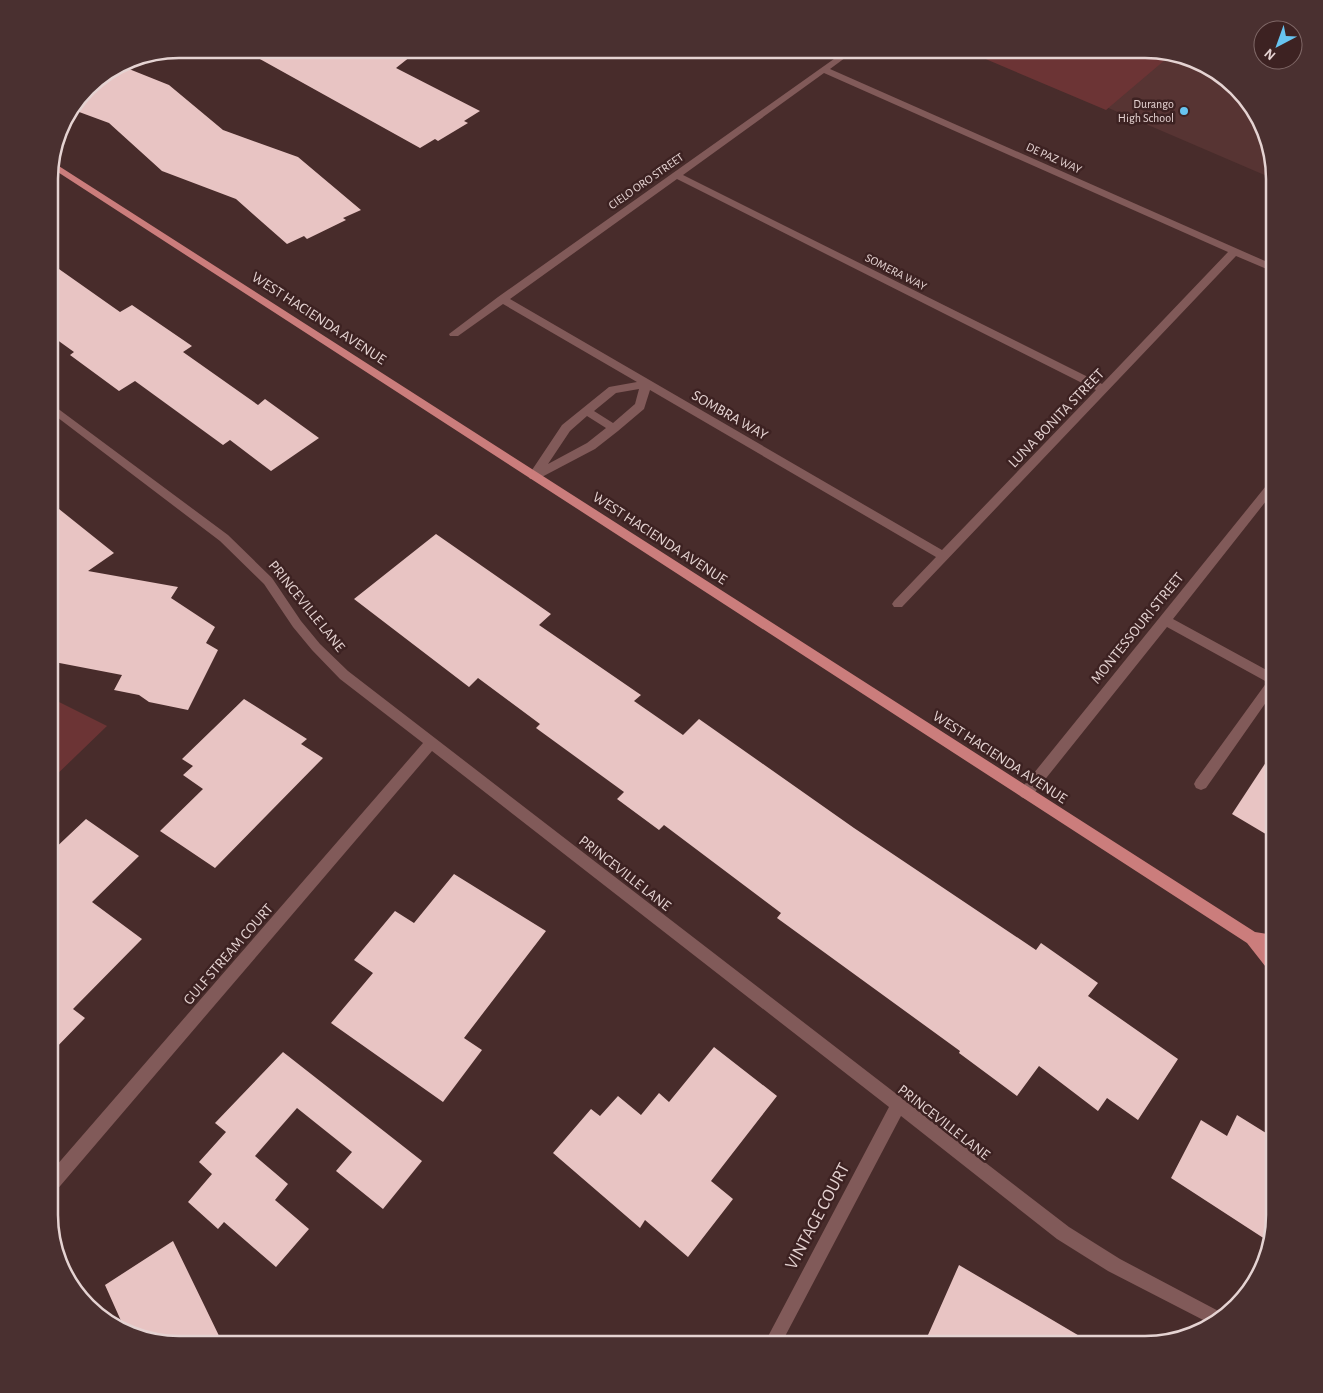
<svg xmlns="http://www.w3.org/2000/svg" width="1323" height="1393" font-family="'Alegreya Sans',sans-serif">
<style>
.built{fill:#573433}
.green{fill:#6c3435}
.building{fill:#e8c4c3}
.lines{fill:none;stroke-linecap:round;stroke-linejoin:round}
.minor{fill:#815a59;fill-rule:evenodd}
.major{fill:#cb7d7c;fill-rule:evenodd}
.poi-dot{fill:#67c4f0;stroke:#3d2222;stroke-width:2}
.labels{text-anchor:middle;stroke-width:5;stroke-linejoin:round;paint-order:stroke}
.far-poi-label{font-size:12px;fill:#e5d3d2;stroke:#3d2222;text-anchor:end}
.far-street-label{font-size:12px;fill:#e5d3d2;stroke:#3d2222}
.street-label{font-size:15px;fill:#e5d3d2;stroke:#3d2222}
.near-street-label{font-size:18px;fill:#e5d3d2;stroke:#3d2222}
.rim{fill:none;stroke:#e5d3d2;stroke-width:2.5}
</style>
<rect width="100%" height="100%" fill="#482c2b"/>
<path class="built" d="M971,49H1153L1202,62L1242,93L1264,129L1274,179Z"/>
<path class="green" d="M962,49H1153L1172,54L1106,110Z
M49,697L107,726L49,782Z"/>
<path class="building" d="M242,49H420L396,68L480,111L464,121L468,123L438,141L435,139L420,148Z
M119,65L169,85L223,130L298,157L361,210L343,218L346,220L307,239L304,236L287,244L236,199L162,171L109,123L71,109L93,81Z
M49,262L120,312L132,305L192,346L183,352L258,405L265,399L319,438L271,471L230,440L223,445L135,381L119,391L70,355L74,352L49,334Z
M49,501L114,553L88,571L178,587L171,598L215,627L206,643L218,650L188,710L149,702L139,695L114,690L122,675L49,661Z
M436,534L551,614L539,625L641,695L634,701L683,735L699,719L854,828L1036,950L1041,943L1098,983L1088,996L1178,1059L1138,1120L1107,1098L1098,1111L1039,1066L1017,1096L959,1053L960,1051L777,918L781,913L664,825L659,830L617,799L624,792L536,728L540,724L478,678L469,687L354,599Z
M244,699L307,739L301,744L323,758L215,868L160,831L203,789L183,775L193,766L182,759Z
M1274,750V839L1232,814Z
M86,819L139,856L92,902L142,939L73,1009L85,1018L49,1055V854Z
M454,874L546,931L464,1038L482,1050L443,1102L331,1023L373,973L354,960L395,911L414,923Z
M714,1047L777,1096L711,1181L733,1199L688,1257L645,1220L640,1228L553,1153L591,1109L600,1116L618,1096L641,1115L659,1093L669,1102Z
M283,1052L422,1161L383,1209L336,1171L352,1152L297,1108L255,1156L288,1184L275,1200L309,1229L276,1267L224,1222L218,1229L188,1202L212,1174L199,1162L226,1132L215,1123Z
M1237,1115L1274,1138V1215L1268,1241L1171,1178L1201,1120L1227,1136Z
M173,1241L223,1344H178L126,1332L105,1285Z
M959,1265L1093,1344H924Z"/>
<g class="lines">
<path class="minor" d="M848,49H857L830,69L1274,265V272L1236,256L902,607H894L892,604L894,601L936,557L650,390L644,409L618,431L595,449L538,479H530L528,476L562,425L609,387L637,382L503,304L458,336H450L449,334L498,297ZM824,73L1228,252L1102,384L683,175ZM677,179L1096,390L942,550L510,299ZM639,389L635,404L613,423L594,411L616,393ZM587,416L606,428L587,443L548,464L570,431Z
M49,402L228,535L272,578L301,621L320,644L348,671L1069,1227L1120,1259L1226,1315L1211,1324L1108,1271L1057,1239L901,1116L781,1344H764L889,1107L432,751L55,1192L49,1194V1174L423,743L340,679L312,650L293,627L264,584L220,541L49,411Z
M1274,480V491L1173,619L1274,674V691L1206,788L1201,790L1196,788L1194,784L1196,780L1267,682L1167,627L1031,797L1026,799L1021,797L1019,793L1021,789L1270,481Z"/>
<path class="major" d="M51,161L1255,932L1274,935V947H1267L1274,955V973L1269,971L1247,943L50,167Z"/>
</g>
<circle class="poi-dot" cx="1184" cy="111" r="5"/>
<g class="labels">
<g class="far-poi-label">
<text x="1174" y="108">Durango<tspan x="1174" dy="14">High School</tspan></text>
</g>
<g class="far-street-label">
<text transform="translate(1054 158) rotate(24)" y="4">DE PAZ WAY</text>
<text transform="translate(646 181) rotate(-35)" y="4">CIELO ORO STREET</text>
<text transform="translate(896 272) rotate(27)" y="4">SOMERA WAY</text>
</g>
<g class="street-label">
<text transform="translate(319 318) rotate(33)" y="5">WEST HACIENDA AVENUE</text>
<text transform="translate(730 415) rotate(30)" y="5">SOMBRA WAY</text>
<text transform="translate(1056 418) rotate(-46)" y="5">LUNA BONITA STREET</text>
<text transform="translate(660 538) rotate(33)" y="5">WEST HACIENDA AVENUE</text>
<text transform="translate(307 606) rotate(51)" y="5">PRINCEVILLE LANE</text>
<text transform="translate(1137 628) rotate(-51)" y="5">MONTESSOURI STREET</text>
<text transform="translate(1000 757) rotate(33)" y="5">WEST HACIENDA AVENUE</text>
<text transform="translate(625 873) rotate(38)" y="5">PRINCEVILLE LANE</text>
<text transform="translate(228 954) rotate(-49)" y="5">GULF STREAM COURT</text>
<text transform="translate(944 1122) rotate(38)" y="5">PRINCEVILLE LANE</text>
</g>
<g class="near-street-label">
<text transform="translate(817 1216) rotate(-62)" y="6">VINTAGE COURT</text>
</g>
</g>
<path d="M0 0H1323V1393H0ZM179 58H1145A121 121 0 0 1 1266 179V1215A121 121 0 0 1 1145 1336H179A121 121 0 0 1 58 1215V179A121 121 0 0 1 179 58Z" fill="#4a3030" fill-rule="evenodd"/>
<path class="rim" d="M179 58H1145A121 121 0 0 1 1266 179V1215A121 121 0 0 1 1145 1336H179A121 121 0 0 1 58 1215V179A121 121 0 0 1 179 58Z"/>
<g transform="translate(1278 45) rotate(221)"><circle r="24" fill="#3d2222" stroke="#806968"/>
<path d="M0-4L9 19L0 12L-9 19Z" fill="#67c4f0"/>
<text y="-8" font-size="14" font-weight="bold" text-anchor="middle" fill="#e5d3d2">N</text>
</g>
</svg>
